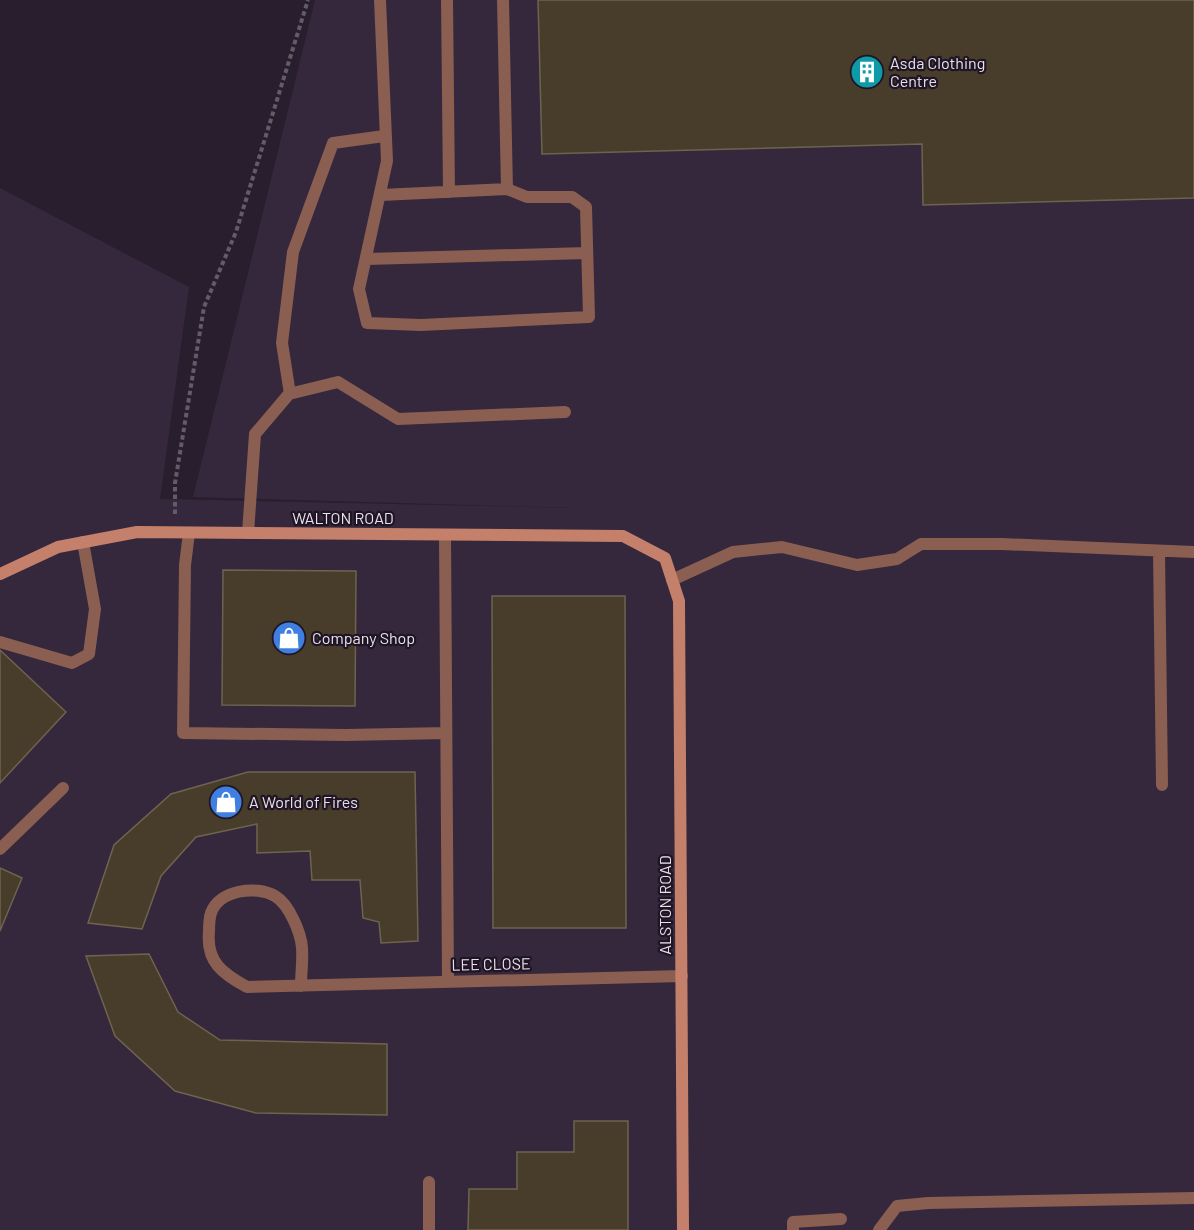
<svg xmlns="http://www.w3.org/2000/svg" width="1194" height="1230" font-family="Barlow,sans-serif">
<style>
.built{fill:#35273c}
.building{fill:#483d2b;stroke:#6f6350;stroke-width:1.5}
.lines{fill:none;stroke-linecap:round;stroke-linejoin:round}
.path{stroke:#645b69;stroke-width:4;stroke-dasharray:4.5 3;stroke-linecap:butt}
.lane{stroke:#8a5e51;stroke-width:12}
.secondary{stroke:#c5806b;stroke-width:12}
.labels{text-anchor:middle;stroke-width:4.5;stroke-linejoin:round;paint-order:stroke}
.poi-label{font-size:16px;fill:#e8e2ec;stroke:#1f1524;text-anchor:start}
.street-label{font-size:16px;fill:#e8e2ec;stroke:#1f1524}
</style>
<rect width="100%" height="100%" fill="#281e2e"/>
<path class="built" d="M315,0H1194V1230H0V188L189,287L160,499L574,508L193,497Z"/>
<path class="building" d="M538,0H1194V198L923,205L922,144L542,154Z
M223,570L356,571L355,706L222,705Z
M492,596H625L626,928H493Z
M0,650L66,712L0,783Z
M248,772H415L418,941L381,943L379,922L363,918L360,880H312L310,851L257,853V824L196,837L161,876L142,929L88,923L114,845L171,794Z
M0,868L22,878L0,931Z
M149,954L178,1012L220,1040L387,1044V1115L256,1113L175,1091L115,1036L86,956Z
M574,1121H628V1230H468L469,1189H517V1152H574Z"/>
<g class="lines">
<path class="path" d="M175,514V483L204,307L236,232L308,0"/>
<path class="lane" d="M380,0L387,161L359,289L367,323L421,325L589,317L586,207L572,197H527L507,189L381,195
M447,0L449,192
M503,0L507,189
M367,259L587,253
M290,394L282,343L293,252L333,143L384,136
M189,533L185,565L183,733L346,735L446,733
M248,533L255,434L289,394L338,382L398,419L565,412
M445,535L448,982
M1159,551L1162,785
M672,580L733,552L782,547L857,565L897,559L921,544H1002L1194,552
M0,642L72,663L89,654L95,609L83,542
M0,849L63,788
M301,986C301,973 303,961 302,948C301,933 289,904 275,896C256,885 219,890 211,913C209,919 209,926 209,932C206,962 223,974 247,987L682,976
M429,1182V1230
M793,1230V1222L841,1219
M879,1230L897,1206L928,1203L1194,1198"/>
<path class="secondary" d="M0,574L58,547L137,532L623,536L665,558L679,601L683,1230"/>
</g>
<defs>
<g id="building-disc" transform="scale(1.725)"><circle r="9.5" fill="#0f9aa8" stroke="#1f1524"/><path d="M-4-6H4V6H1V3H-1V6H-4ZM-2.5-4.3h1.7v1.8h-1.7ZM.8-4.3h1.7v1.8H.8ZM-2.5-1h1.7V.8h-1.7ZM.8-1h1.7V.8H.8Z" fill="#fff"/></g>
<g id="shop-disc" transform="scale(1.725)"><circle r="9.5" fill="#3f7fe0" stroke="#1f1524"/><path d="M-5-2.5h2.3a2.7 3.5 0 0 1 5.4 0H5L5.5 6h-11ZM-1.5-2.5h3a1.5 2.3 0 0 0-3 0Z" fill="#fff"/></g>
</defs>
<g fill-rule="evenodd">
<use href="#building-disc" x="867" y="72"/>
<use href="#shop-disc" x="289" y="638"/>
<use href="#shop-disc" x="226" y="802"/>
</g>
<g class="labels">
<g class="poi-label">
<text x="890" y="69">Asda Clothing<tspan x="890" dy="18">Centre</tspan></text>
<text x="312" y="644">Company Shop</text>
<text x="249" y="808">A World of Fires</text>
</g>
<g class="street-label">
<text x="343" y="524">WALTON ROAD</text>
<text transform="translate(665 905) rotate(-90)" y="6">ALSTON ROAD</text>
<text transform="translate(491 964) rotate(-1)" y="6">LEE CLOSE</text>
</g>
</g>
</svg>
